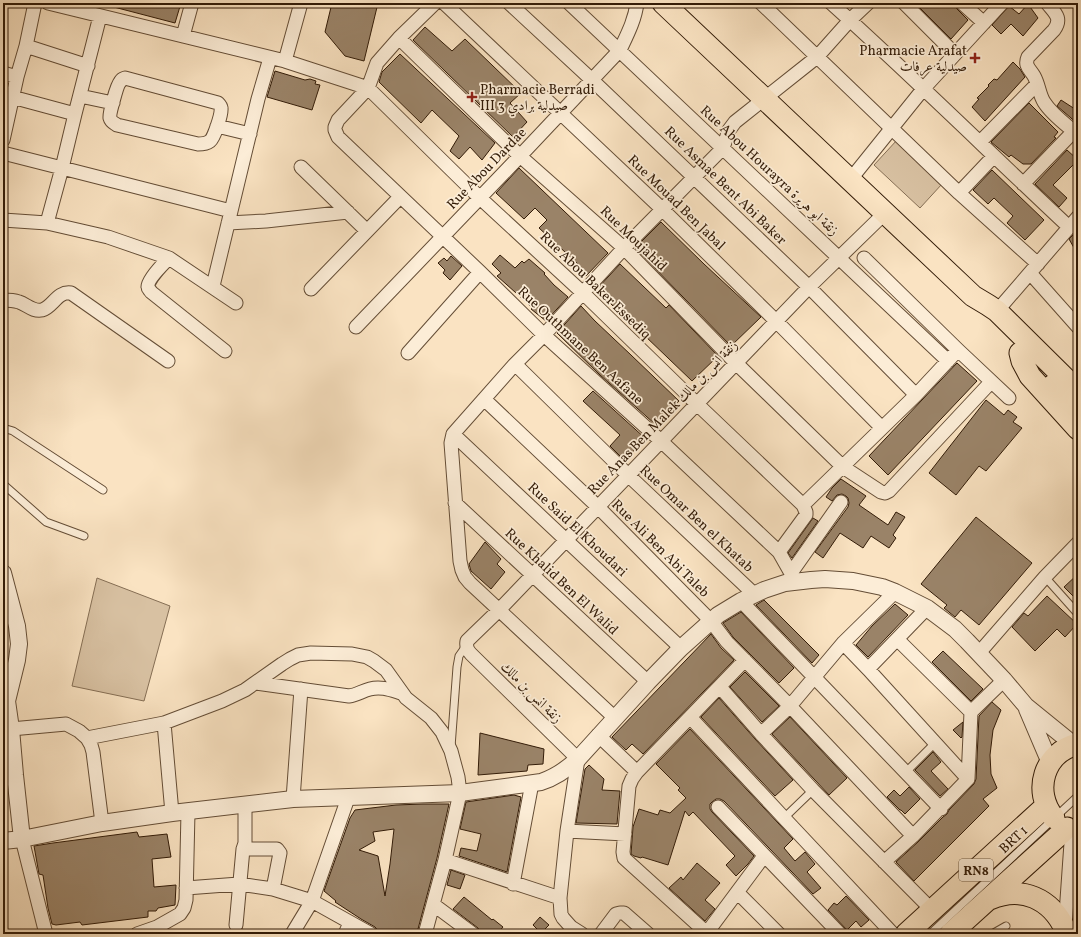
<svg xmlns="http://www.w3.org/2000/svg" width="1081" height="937" font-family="Vollkorn,Amiri,serif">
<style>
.green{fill:#d8c1a2;stroke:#856e54}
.building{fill:#9a8368;stroke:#321b07;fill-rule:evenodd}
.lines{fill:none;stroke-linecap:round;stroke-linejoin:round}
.service-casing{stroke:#644d36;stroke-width:9}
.minor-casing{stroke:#644d36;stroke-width:15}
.tertiary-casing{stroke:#644d36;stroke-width:18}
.primary-casing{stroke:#321b07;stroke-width:23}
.service{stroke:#fcedd7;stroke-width:7}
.minor{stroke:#fcedd7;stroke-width:13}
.tertiary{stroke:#fcedd7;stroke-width:16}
.primary{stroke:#fae3c2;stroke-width:21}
.poi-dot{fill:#8f2418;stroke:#fcedd7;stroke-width:1.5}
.labels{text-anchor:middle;stroke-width:3.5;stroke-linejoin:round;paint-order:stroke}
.shield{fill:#fcedd7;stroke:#6f5a45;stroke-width:1}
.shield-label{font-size:13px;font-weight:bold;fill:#321b07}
.poi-label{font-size:14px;fill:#321b07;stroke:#fcedd7;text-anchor:end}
.street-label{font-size:14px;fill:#321b07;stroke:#fcedd7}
</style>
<rect width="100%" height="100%" fill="#fae3c2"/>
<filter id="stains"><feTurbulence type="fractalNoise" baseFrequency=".005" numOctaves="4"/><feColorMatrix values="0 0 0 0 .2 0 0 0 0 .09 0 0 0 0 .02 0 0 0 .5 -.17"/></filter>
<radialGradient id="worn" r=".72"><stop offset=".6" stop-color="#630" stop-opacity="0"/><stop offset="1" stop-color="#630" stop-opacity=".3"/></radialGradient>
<path class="green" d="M897,140L942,184L920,208L874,165Z
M97,578L170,606L144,701L72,686Z"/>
<path class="building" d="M110,3H181L175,23L110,6Z
M332,3H378L364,61L345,56L325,32Z
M915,3H954L957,9L968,20L951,39Z
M1028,4L1038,18L1023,36L1011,24L1001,34L992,25L1009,6L1019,14Z
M425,27L452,51L465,39L521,93L510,103L527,122L513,137L413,40Z
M400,54L495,143L482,160L470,147L459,159L450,151L459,136L432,110L421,123L379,82L382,72Z
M1013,62L1020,69L1025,77L985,121L972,107L979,99L977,98L989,86L988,85L994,79L997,80Z
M275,71L305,80L310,79L316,81L315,84L320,85L312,110L267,97Z
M1061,100L1078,111V124L1057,106Z
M1029,103L1058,132L1054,137L1056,138L1031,164H1023L1011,155L1009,157L991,142Z
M1067,150L1078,160L1053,185L1067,198L1059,207L1035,184Z
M519,168L608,253L586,276L576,268L579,265L539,228L547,220L535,208L524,219L496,193Z
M992,170L1044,220L1025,240L1007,223L1013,216L994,198L988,204L973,190Z
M661,222L704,264L761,317L731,346L635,248Z
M1078,231V255L1069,239L1075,233Z
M500,255L515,268L522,261L524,263L529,259L545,273L544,274L554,285L568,297L546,321L531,309L532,308L525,301L497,276L501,273L492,264Z
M451,256L462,266L450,280L443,273L445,270L438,263L444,258L447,261Z
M620,264L666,308L669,305L718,356L692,381L644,335L596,290Z
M581,306L595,321L631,355L679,401L656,425L600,375L557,333Z
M957,363L977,381L888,475L869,456Z
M593,391L646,439L624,460L610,446L620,435L583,401Z
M986,400L1004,415L1008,410L1017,417L1013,422L1022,428L986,471L979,466L956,495L929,473Z
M841,479L866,496L859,505L888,525L896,512L905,517L893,535L896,538L889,548L871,536L863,548L840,533L823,558L815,552L848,507L849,503L848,498L846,496L842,494L837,495L832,501L826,497L832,488Z
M976,517L1032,563L979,625L961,610L955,617L944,608L947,605L921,584Z
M813,518L818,521L792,558L788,553Z
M485,542L501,559L497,564L505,572L491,589L471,571L469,564Z
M1078,574V601L1064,587Z
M1047,596L1077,624L1065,637L1057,629L1035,651L1012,627L1024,613L1028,616Z
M764,600L819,655L812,663L756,605Z
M895,604L908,615L868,657L856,645L872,626Z
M741,612L794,668L779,683L733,637L723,623Z
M711,634L721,648L734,660L643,754L632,744L626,750L612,737Z
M943,651L983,689L971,701L932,662Z
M745,672L779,706L762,722L730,687Z
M719,698L755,739L793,780L775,796L701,717Z
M992,702L1001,710L993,730L990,755L991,774L997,788L983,799L989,806L914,881L896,862L918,842L943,817L947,814L949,810L974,784L976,779L979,716Z
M790,717L847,778L829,795L772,734Z
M963,722L962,737L961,738L953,730Z
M690,729L793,839L784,848L795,861L805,852L815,864L807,872L821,888L813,894L724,801L720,799H716L712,802L710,804V809L712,812L754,856L748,864L736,876L726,865L735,856L693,812L689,816L685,811L668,865L642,857L641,858L634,856L631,854L633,827L639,809L658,815L660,810L670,813L686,798L678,790L680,788L656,764Z
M480,733L544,749L543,764L528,765L527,771L478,775Z
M933,752L941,762L931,771L948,789L940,796L915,770Z
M589,765L604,779L602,790L620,791L617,824L576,823L585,769Z
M909,787L920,799L905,814L901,810H900L887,797L894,790L900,796Z
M514,795L521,797L507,872L459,856L461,848L477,851L481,834L460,829L466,802Z
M423,804H449L437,858L418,929L416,934H386L379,932L375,927L361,919L335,902L336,901L324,891L350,818L355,810L396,805ZM394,829L390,864L385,896L378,856L359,850L375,841L373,832Z
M137,832L139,837L167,834L171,857L152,859L154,887L176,885L175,905L158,908L156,911H148V917L82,925L80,922L56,925L52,924L48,908L43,875L39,874L34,846L53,843Z
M697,863L720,883L705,900L715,909L705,921L669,888L681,877L683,880Z
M451,870L465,875L460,889L447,885Z
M846,896L869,920L861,927L856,921L847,930L828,910L834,903L837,905Z
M464,897L492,920L493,919L503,927L497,934H482L478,928L453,909Z
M540,917L549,925L541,933L533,925Z
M230,929L232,932L236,933L240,932L242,930L249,934H227Z"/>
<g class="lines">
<g class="service-casing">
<path id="service" d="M3,428L13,431L103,490
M3,484L46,522L84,536
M1045,577L1078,614
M451,747L457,667L459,656L466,646
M906,772L935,743
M784,818L813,790
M930,934L1078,796
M992,934L1006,926"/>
</g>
<g class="minor-casing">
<path id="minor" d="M48,3L285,61L368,88L479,197L583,293L697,404L803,505L806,512V515L779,552
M435,3L399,38L377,63L368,88L338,120L335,127V130L338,137L480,272L544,335L661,441L779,552L796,582
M444,3L662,209L776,321L882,428
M509,3L592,80L809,287L916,395
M569,3L948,361
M761,3L959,193L1038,264
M831,3C912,76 990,153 1069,227
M904,3L955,54
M962,3L984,23
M1047,3C1054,12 1063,18 1054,30L1028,57C1024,66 1030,69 1034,76C1039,85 1039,94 1044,102C1052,115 1067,125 1078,135
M183,36L192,3
M399,38L520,156L624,248L736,363L843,467L881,492L885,493L889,491L991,382
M26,46L88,66
M285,61L301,3
M3,73L17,77
M125,78L218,103C220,105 221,106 221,108C222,114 214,138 210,141C206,144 202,144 198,144L117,125C114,123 111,122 110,118C109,114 117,85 120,82C122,79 122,79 125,78Z
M80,96L113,103
M12,97L75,114
M217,126L250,134
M3,140L17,77L26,46L35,3
M980,142L1037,84
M3,153L231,211
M301,167L367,231
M850,180L924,88L1002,3
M1023,184L1074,131
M959,193L994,156
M3,220L47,223L108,237L169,258L236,303
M47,223L62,168L75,114L100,16
M228,223L266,221L348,212
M169,258C164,263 147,280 148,287C148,289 150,290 151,292L225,351
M864,258L958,350L1009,398
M1030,273L1078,327
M213,286L258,99L270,58
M311,289L400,197
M3,300C8,300 13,300 19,302C26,304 33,312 42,310C53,307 57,291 71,293L168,361
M997,311L1078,217
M356,327L520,156L620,50C627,35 635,20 637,3
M408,353L480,272
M515,364L628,475L754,594
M484,399L598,507L711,621L717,629L727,642L790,706L913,836
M453,434L681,648
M455,503L648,682
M803,505L916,395L958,350
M791,573L841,502
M741,601L941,809
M897,639L971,712
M843,643L868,669L968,779
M979,653L1045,577L1078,543
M868,669L927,608
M256,683L349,696C357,695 362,691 370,689C381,686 391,690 401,693
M720,687L761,734L813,790L932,910
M690,717L784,818L893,934
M615,718L470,583L465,577L462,570L460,561L451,443L453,434L515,364L544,335L624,248L723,148L729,130L735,122L817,57L850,20L868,3
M164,723L172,813
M11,729L66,724L79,731L87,738L91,745L93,752L102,823
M761,734L790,706L843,643L895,592
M598,735L637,772
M87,738L164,723L222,701L245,690L282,664L290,659L298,655L311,653L352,654L367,657L374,661L386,670L406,698L431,718L442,732L451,751L458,777L460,793L445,860L425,934
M3,776L15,775
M293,799L301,689
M718,807L840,934
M567,831L625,834
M22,839L46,934
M243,849H277L280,853L273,889
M445,860L560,898
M884,862L913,836L968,779L971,712L1004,680
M513,884L532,783
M186,888L239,884L273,889L312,901L371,934
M737,892L779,934
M434,905L473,934
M236,925L243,849L245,843V805
M1065,928L1071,843L1069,829
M137,934L157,927L180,914L184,908L186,900L188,812
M292,934L312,901L348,798
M345,934L350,923
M582,934L571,927L563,918L561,914L560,898L567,831L578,759L471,654C467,650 466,647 467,641L499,610L809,287L885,213
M601,934L616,914L620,913H624L648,934
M706,934L764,856
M708,934L624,858L623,852L629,786L632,779L637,772L745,660
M1078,934V929"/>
</g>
<g class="tertiary-casing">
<path id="tertiary" d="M3,573L17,626L19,644L17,660L7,701L11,729L15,775L22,839
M1027,709L1050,763
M3,841L22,839L102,823L172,813L293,799L460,793L541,782C556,777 566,770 578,759L648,682L681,648L718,615L741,601L764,590L785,583L811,580L825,579L853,581L882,587L895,592L927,608L955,629L967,641L1004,680L1026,706L1074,745"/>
</g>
<g class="primary-casing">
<path id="primary" d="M663,3L973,296L988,305L997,311L1078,391
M1020,353L1022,361L1030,376L1078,429
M1053,385L1078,409
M1054,818C1032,791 1044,752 1078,744
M990,899C1022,885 1051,899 1065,929
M906,934L1046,806
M950,934L1067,828"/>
</g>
<use href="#service" class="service"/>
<use href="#minor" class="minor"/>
<use href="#tertiary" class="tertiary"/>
<use href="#primary" class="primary"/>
</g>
<g class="poi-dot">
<path d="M973 52h4v4h4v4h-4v4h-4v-4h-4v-4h4z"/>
<path d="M470 91h4v4h4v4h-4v4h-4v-4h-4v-4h4z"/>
</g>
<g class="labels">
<rect class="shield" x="959" y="859" width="34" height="22" rx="3"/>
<g class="shield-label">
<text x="976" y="875">RN8</text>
</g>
<g class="poi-label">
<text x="967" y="55">Pharmacie Arafat<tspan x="967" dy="16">صيدلية عرفات</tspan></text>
<text x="480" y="94" text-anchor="start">Pharmacie Berradi<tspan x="480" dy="16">III صيدلية برادي 3</tspan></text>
</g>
<g class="street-label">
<text transform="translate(486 168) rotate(-46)" y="5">Rue Abou Dardae</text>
<text transform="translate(770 170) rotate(43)" y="5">Rue Abou Hourayra زنقة ابو هريرة</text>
<text transform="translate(726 185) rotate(44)" y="5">Rue Asmae Bent Abi Baker</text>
<text transform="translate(677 202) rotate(44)" y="5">Rue Mouad Ben Jabal</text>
<text transform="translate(634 238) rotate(44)" y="5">Rue Moujahid</text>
<text transform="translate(596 285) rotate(44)" y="5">Rue Abou Baker Essediq</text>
<text transform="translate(581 345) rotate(43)" y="5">Rue Outhmane Ben Aafane</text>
<text transform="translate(662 417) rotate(-46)" y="5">Rue Anas Ben Malek زنقة انس بن مالك</text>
<text transform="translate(697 518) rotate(43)" y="5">Rue Omar Ben el Khatab</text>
<text transform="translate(578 529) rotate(43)" y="5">Rue Said El Khoudari</text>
<text transform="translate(661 548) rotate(45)" y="5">Rue Ali Ben Abi Taleb</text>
<text transform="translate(562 581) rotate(43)" y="5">Rue Khalid Ben El Walid</text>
<text transform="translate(532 692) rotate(45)" y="5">زنقة انس بن مالك</text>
<text transform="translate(1013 839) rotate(-43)" y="5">BRT 1</text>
</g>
</g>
<rect width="1081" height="937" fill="none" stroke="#fae3c2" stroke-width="16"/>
<rect x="4" y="4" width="1073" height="929" fill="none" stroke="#321b07" stroke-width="2"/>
<rect x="8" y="8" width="1065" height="921" fill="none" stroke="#321b07"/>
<rect width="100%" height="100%" filter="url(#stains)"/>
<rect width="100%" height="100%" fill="url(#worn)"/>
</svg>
